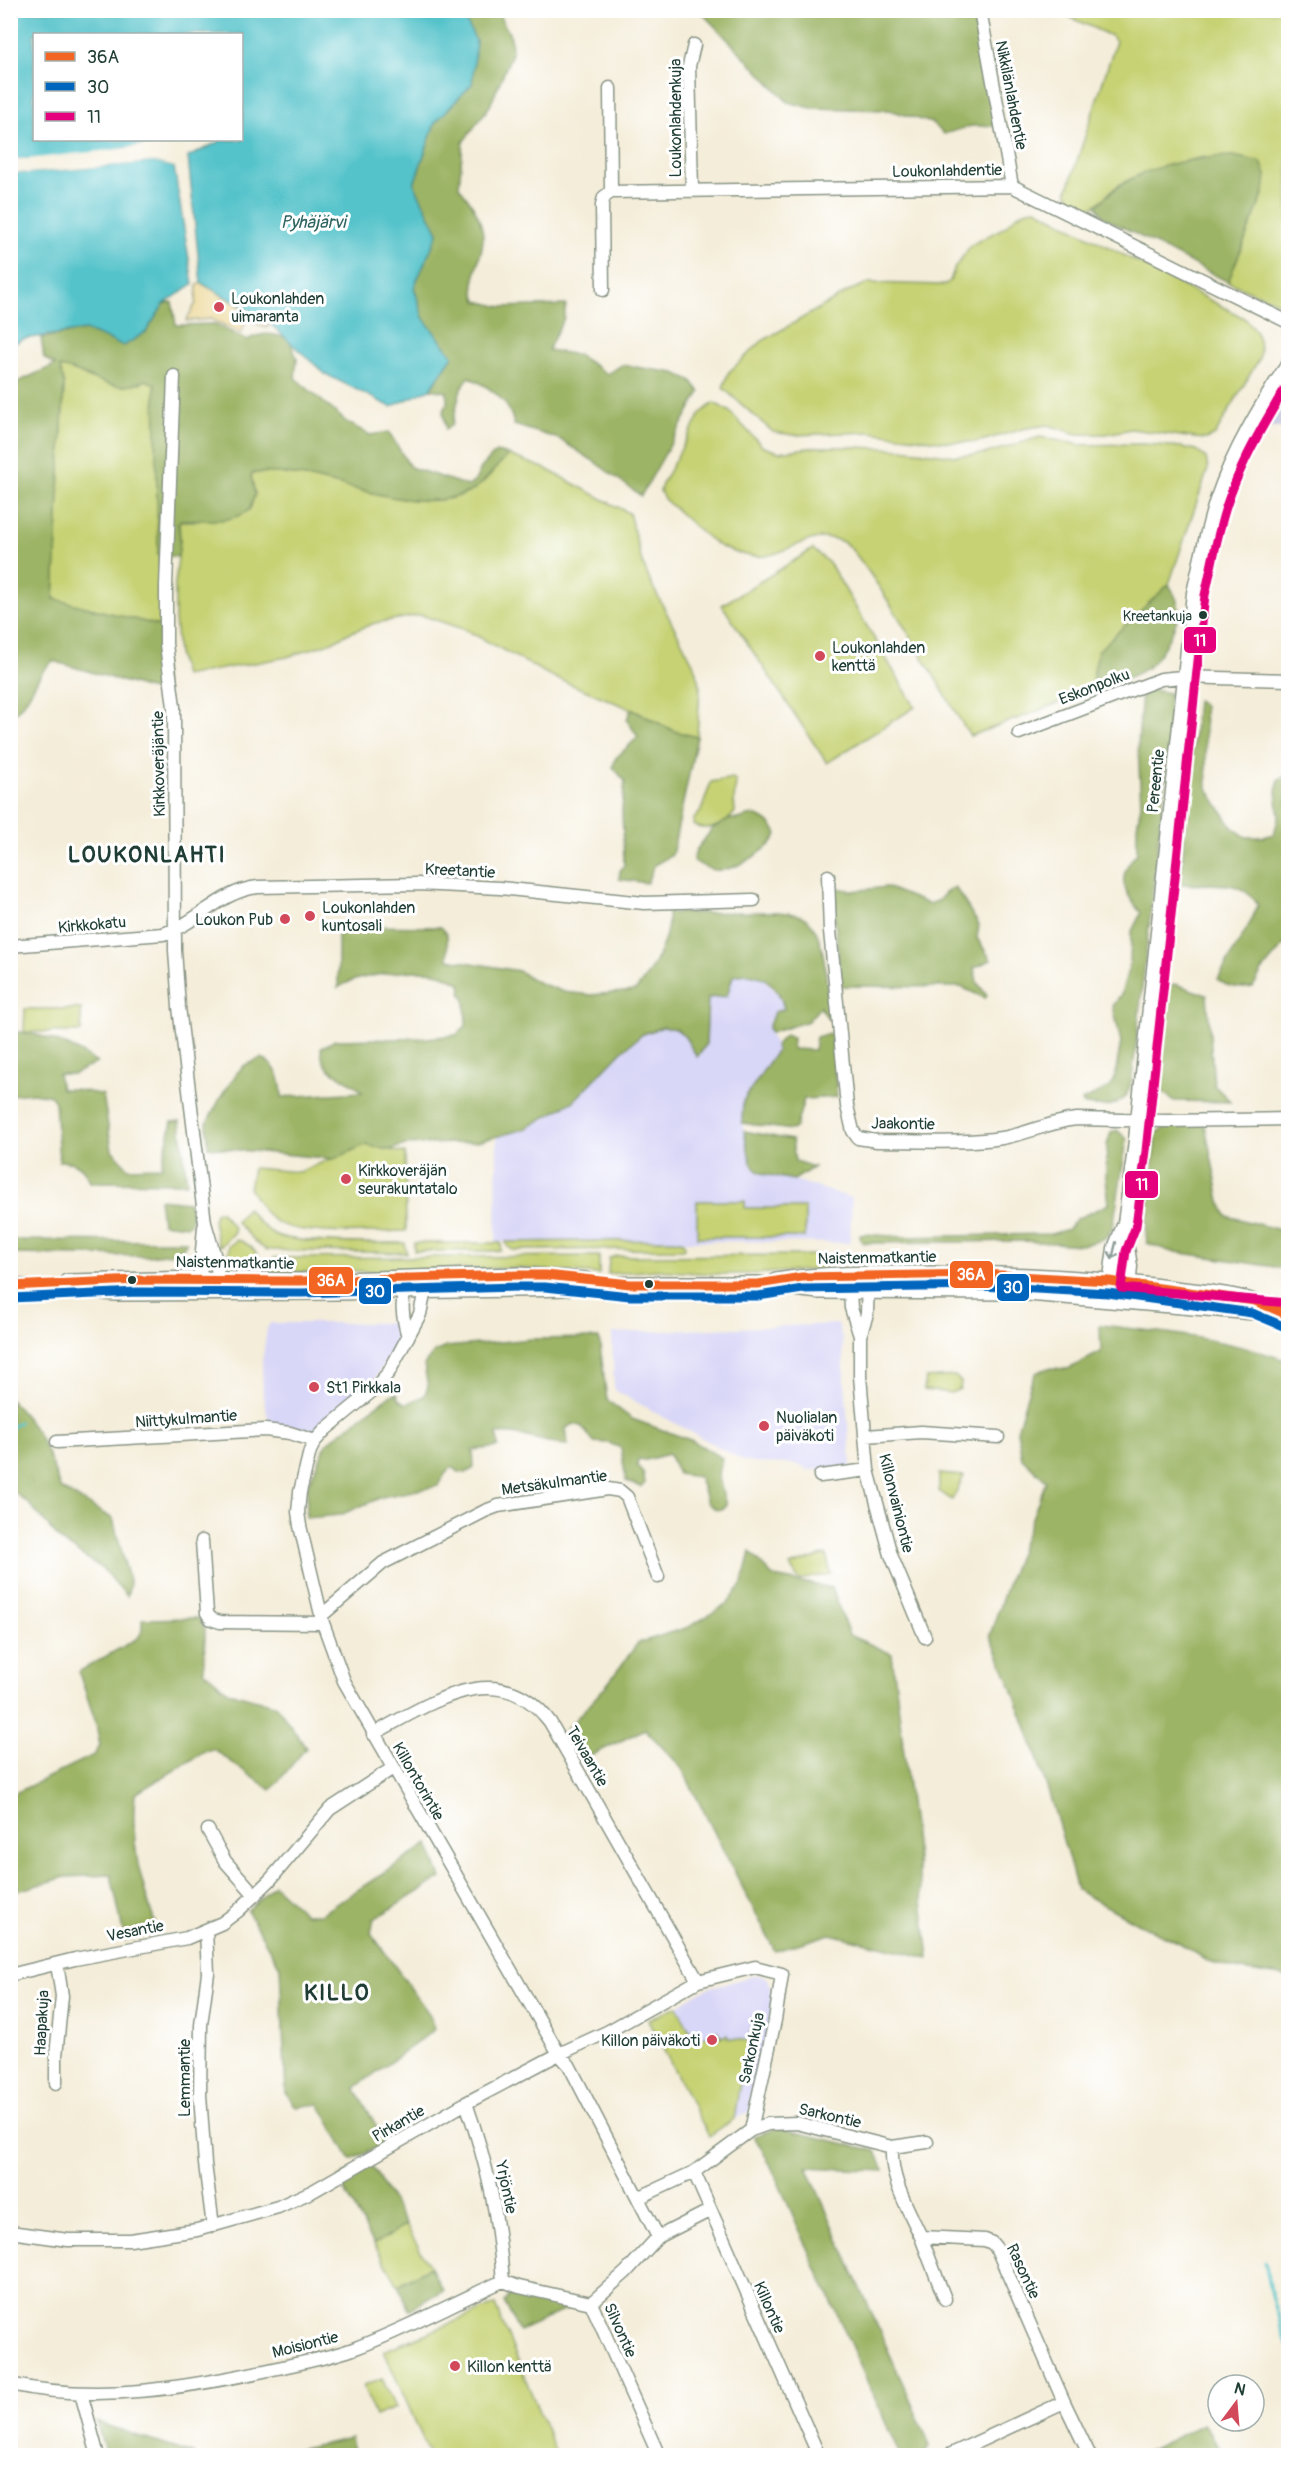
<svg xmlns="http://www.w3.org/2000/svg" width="1299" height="2466" font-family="Pangolin,sans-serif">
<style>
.built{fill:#d9d7f7}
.industrial{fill:#c0c2dd}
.green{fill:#c6d273;stroke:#728854;stroke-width:1.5}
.forest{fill:#9cb465;stroke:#5e784c;stroke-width:1.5}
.sand{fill:#eeda9e;stroke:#868c69;stroke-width:1.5}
.water{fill:#55c3ca;stroke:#3a807f;stroke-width:1.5}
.pier{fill:#f4edd9}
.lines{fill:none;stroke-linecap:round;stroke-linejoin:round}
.stream{stroke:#55c3ca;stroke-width:3}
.minor-casing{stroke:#8a9586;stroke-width:15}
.major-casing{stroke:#8a9586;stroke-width:18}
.minor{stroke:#fff;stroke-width:12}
.major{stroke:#fff;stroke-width:15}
.bus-1-casing{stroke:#fff;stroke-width:14}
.bus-2-casing{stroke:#fff;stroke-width:14}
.bus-3-casing{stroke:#fff;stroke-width:14}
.bus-1{stroke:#f26522;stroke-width:9}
.bus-2{stroke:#0065bd;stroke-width:9}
.bus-3{stroke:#e5007d;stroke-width:9}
.oneway{stroke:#8f9e9a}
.poi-dot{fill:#d1495b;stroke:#fff;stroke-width:2}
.bus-dot{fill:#1f3d34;stroke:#fff;stroke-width:2}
.labels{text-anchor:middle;stroke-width:6;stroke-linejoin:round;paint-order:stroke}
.bus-label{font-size:14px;fill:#1f3d34;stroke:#fff;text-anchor:end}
.street-label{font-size:16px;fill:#1f3d34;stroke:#fff}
.poi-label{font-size:16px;fill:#1f3d34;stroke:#fff;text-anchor:start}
.water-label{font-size:18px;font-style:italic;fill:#2f6561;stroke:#fff}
.district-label{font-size:22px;font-weight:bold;letter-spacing:1.5px;fill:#1f3d34;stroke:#fff}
.line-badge{stroke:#fff;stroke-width:2}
.badge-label{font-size:16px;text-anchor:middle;font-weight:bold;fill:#fff}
</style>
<rect width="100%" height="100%" fill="#fff"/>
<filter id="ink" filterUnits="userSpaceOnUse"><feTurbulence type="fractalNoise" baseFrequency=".0167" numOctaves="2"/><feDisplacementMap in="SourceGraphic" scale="12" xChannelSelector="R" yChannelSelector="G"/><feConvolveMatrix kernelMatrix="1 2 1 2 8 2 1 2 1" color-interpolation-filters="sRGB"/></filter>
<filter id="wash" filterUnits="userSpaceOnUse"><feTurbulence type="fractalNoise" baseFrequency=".008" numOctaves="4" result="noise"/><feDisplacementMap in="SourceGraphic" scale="24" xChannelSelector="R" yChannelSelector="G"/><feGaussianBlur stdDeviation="1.35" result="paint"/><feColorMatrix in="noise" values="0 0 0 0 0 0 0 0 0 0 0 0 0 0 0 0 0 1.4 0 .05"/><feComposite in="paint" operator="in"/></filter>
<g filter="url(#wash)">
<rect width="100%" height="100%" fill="#f4edd9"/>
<path class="built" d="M742,973H754L762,977L782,998L784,1009L769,1020L768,1028L777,1050L743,1101L742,1123L752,1168L759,1173L794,1180L852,1198L850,1243L696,1241L496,1242L497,1137L525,1129L574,1101L622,1051L643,1034L663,1027L676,1029L685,1037L697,1057L706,1044L708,998L733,976Z
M270,1323H396L399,1328L394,1350L375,1378L319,1429L307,1430L270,1425L263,1397L262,1362L267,1328Z
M838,1324L842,1339L851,1466L844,1469L808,1470L796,1464L753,1463L744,1461L616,1391L614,1387L612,1333Z
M757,1975L766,1977L770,1984L773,2014L759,2060L750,2111L734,2119L709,2136L648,2020L677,2006L707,1988Z"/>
<path class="industrial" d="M1288,393V428H1267Z"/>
<path class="green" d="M1065,10L1288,11V307L1228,282L1264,192L1204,157C1174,164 1146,169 1119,185C1108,191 1102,204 1090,208L1071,199L1067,192L1116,41L1111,36L1067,16Z
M1036,209L1244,318C1257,329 1262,341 1259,359L1215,435L1207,439L1195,438L1131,429L1106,434H1077L1048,425L1027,428L977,442H948L869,432L794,435L773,432L723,388L728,373L762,341L853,289L869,283L944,285L950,281L954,269L971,245L1005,227L1016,216L1027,210Z
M59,367L72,369L91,379L141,383L146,380L155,384L161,626L54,599L64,384Z
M714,403L729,411L763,447L779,452L816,447H854L902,449L955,456L984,454L1040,437L1081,445L1143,444L1181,447L1196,450L1206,458L1208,469L1169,584L1099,651L1092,682L1075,697L970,736C951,706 864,552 843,542C814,528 792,552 765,556C750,558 735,553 721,547C708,541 678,510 665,500L660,491L662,484L701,413Z
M509,455L546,469L629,513L642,562L651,583L694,665L700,687L697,737L674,731L631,709L553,677L466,630L421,615L375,623L349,633L332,642L287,657L184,676L178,654L175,619V584L180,539L179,521H198L255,494L251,476L253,473C318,466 406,520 468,493C481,487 496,465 509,455Z
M813,549L830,564L915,707L827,763L722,605Z
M733,778L736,782L734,800L735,812C726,825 708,833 693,825L694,819L701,811L711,782Z
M25,1009H81V1032H24Z
M365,1145L405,1153L406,1231C377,1232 297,1237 275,1221C263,1213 256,1199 249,1188L253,1168L299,1172Z
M697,1201H745V1208H805V1237H697Z
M247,1208C255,1218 263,1228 274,1234C293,1245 380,1243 405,1243L406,1253L267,1250L260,1246L236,1222Z
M220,1211L234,1228V1232L221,1246L218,1245L213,1220L215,1213Z
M237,1240C253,1244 261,1256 261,1272L239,1273L231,1268L228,1258L229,1246Z
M672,1240L684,1242L685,1249L513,1250L507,1246L506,1242Z
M414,1243H501V1251H414Z
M825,1255V1269L753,1274H711L656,1270L608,1274L609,1258L616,1256Z
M599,1256V1274L515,1268L270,1273V1262L274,1258Z
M955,1376L961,1382L960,1389L951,1393L924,1390L926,1378Z
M939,1474L964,1476L952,1500L939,1491Z
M826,1554L831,1574L799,1580L790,1566Z
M677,2006L692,2036L697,2034L700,2039L717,2031L721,2037L727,2035L728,2038L749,2041L751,2027H755L757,2016L761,2017L754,2059L744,2058L734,2119L709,2136L648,2020Z
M406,2225L430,2267L398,2285L374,2244Z
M495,2305L557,2455H430L384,2351Z
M382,2378L395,2408L375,2416L363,2386Z"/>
<path class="forest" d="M461,11H497L511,37L512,53L490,106L463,142L459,187C471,201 482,217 483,236C484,258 467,277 477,301L502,307L566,305L564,318L548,350L578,355L607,374L622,365L675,373L691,380L700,392L641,496L592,460L559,439L514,425C510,400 491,388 469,377L461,388L452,425L446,429L443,411L447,403V392L430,389L453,356L423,318L414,287L438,233L414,184L435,123L472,84L476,41Z
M700,11H972L995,126H971L944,134L932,123L889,110L811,108L788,102Z
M1233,156L1261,162L1266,175L1264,192L1228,282L1103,217L1097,206C1131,167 1185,158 1233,156Z
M172,302L176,325L214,324L247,340C262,332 273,333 289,339L297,358L295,378L348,423L370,435L389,432L410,467L468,486L475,481L481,468L496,452L509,455C494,467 486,484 469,492C407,521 319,466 253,473L251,476L255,494L250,509C230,526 203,518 181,520L178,523L180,539L178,557L158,555L155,384L146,380C110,397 93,373 60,367L64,384L54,599L161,626L164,685L160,692L53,661C35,674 33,699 11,716V385L55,365L44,358L41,338L85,330L124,346L146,332L164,304Z
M1169,584C1172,590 1177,598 1178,605C1182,620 1160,657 1149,666C1134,678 1111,683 1093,690L1092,682L1098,651Z
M1147,689L1169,693V743L1135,1053C1131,1079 1135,1105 1102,1106C1095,1106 1089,1106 1083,1104L1082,1101L1110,1087L1115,1076L1121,1042L1113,1006L1121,995L1130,963L1131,933L1141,913C1123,891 1115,876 1137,853V826L1141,805L1138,745L1142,691Z
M1197,700L1204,706L1207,788L1232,827L1246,837H1264L1274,834L1279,816L1276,791L1279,779L1288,775V940L1262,971L1253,987C1241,989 1226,988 1218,979L1251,921L1258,905C1240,875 1209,887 1180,884Z
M631,709L674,731L697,737L672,855L654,865L647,883L619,879L620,871L624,865L622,809L625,781L613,767L615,759L638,737L627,720Z
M752,815C764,817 772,824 777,834C772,849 736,869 721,870C711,871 701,866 693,860L696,850L713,828L730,819H738Z
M832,887L853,891L886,887L928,904L938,901L945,893L955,887L979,925L977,938L991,960L974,968L977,982L987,996L985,998L961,987L841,986Z
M778,912C788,913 797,913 805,918C829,934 826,994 829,1020L820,1007L808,1021L770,1033L768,1028L774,1012L784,1009C779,983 759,969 733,976L727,996L708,998L706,1045L697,1057L685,1037L676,1029L663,1027L643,1034L622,1051L574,1101L525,1129L476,1142L405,1145L389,1150L365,1145L334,1159L208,1147L207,1123L221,1097L237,1073L245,1065L262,1058C278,1067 281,1079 282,1097L362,1092C346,1074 321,1076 321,1048L335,1040L427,1038L456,1035L466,1026L465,1000L461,993L462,988L460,983C451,979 443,974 434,972C412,969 354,975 338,988V935L354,926L441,927L447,934L448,959L519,971L537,982L564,992L591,995L635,991C652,971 670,940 668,913Z
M1175,984L1207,995L1214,1085L1231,1102L1174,1101L1161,1091V1061L1168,986Z
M11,1031C44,1034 70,1044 97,1063L74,1074H58L61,1089H75L103,1095L112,1150L128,1168L161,1167L172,1122L180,1121L187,1183L90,1182C83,1165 76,1162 59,1161L55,1102L51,1096L33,1093L11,1095Z
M829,1033L832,1037L837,1097L804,1099L796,1127L792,1130L742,1123L743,1101L777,1050L775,1046L785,1035L793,1038L792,1049L814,1050L816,1037Z
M1168,1125H1205L1220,1201L1227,1216L1288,1232V1269L1169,1251L1147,1243L1146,1233L1156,1134Z
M1117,1130L1127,1139L1113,1227L1107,1237L1095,1242L1081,1245L1025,1241L867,1243L862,1242L860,1239V1235L865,1234L903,1237L1051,1234L1068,1229L1076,1219L1109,1204L1106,1178L1107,1145L1111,1132Z
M744,1131L792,1140L795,1161L814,1167L794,1180C748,1171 754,1177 744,1131Z
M159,1199L189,1202L192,1216L190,1224L187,1226L162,1223Z
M11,1240L173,1241H187L184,1247L175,1253L148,1256L11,1254Z
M1100,1325C1164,1332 1228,1339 1288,1361V1977L1241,1970L1208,1961L1180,1943L1139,1924L1077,1890C1054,1803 1026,1718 990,1635L1009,1579L1046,1481L1022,1458L1017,1431L1030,1385L1036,1373L1048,1368L1068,1369L1101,1352Z
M599,1338L607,1400L632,1419L693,1441L722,1458L718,1475L726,1505L724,1508L717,1510L707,1503L699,1477L678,1474L669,1454L646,1460L638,1459L637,1466L643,1472L645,1483L641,1487L626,1481L621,1448L609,1443L594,1442L581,1426L574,1424L566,1428L568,1445C544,1444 521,1431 497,1434L498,1447L473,1450L474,1468L466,1473L459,1472L452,1467L445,1474L438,1486L382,1497L340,1515L306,1518L308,1484L327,1443L389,1396L397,1393L399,1399L406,1404L424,1396L428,1387L424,1365L434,1352L446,1347L532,1339Z
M10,1400C38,1427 49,1452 60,1488L113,1519L130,1584L127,1596L102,1568L62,1542L29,1504L11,1490Z
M750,1552L774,1577L832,1588L849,1635L892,1654L929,1958L830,1934L775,1951L681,1767L645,1729L582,1760L566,1730L606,1686L638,1643L689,1627L726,1605L742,1584Z
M198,1618L205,1629L204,1671L229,1692L277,1706L306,1748L271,1790L213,1749L206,1751L135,1794C130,1846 141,1883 158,1932L125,1940L111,1875L65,1877L11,1893V1795L94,1755L100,1746L96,1723L79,1673L80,1671L138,1638L142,1632V1619Z
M428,1844L441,1878L374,1919L371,1933L430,2015L434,2030L355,2088L386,2143L351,2160L319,2104L296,2107L286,2093L280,1967L247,1911L274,1885L305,1914H321Z
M778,2128L876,2151L884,2171L807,2167L930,2445L923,2455H900L770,2164L754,2136Z
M369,2161L406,2225L374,2244L338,2178Z
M430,2267L443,2290L409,2310L398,2285Z
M515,2289L574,2306L519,2331L504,2302Z
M96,2422L195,2455H106Z
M1203,2424L1225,2455H1140Z
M351,2438L355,2455H276Z"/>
<path class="sand" d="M201,283L266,320L268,327L266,328L248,319L240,333L211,319L186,321L196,303L197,286Z"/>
<path class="water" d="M11,11H461L476,41L472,84L435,123L414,184L438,233L414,287L423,318L453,356L430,389L391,407L325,374L266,320L201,283L188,157L222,140H242V34H34V140H176C123,148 64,161 11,159Z
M154,162L174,167L193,284L164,304L146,332L124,346L85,330L23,339L11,345V172L29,173Z"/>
<path class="pier" d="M176,140H179L177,142L119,152L27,162H10L11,159H27L119,149Z
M154,159L177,165L174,167L154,162L29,173L11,172L10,169L29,170Z"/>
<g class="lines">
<path class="stream" d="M10,1428L19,1422
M1265,2262L1272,2296L1288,2346"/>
</g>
</g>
<g filter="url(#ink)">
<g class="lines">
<g class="minor-casing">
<path id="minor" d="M980,10L1012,186
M610,88L611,192L1012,186L1288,322
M692,191L689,66L694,45
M603,290L602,205L604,197L611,192
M174,376L166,586V644L174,707L175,950L179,1007L205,1223L217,1264L218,1287
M1019,733L1161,679L1182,677L1288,680
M828,876L830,931L847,1106L853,1131L858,1138L877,1141C918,1141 961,1144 1002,1138C1027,1134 1052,1121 1077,1119L1166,1121L1288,1119
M10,946L163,934C198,923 220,891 258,887L417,884L500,888L644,903L754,900
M1124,1223L1131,1266L1128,1301
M868,1274L867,1314L860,1336V1376L868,1470L891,1555L925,1637
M849,1275L851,1308L860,1336
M422,1284L425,1290L420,1314L389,1372L371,1392L326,1429L315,1441L310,1451L300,1492L298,1512L300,1526L323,1623L344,1681L559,2054L569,2065L658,2237
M199,1287L204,1227
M1107,1299L1114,1248L1124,1223L1134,1149L1193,593C1200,562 1206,531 1216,500C1233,450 1260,406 1288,363
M408,1337C403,1319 399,1301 408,1283
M866,1436L921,1432L998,1437
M57,1442L265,1430L290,1433L315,1441
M820,1476L868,1470
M202,1541L207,1613L211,1619L220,1622L323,1623
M321,1616L383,1563L485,1511L498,1506L608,1489L620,1491L627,1497L658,1577
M373,1734C430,1704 499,1654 550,1722L698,1981
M208,1830L225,1861L255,1895
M206,1931L208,1973L201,2025L200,2095L205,2164L213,2226
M10,1975L75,1959L187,1938L222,1923L238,1911L270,1880L330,1809L393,1768
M56,2083V2056L62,1996L57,1964
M466,2103C488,2166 498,2214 503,2281
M892,2147C890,2180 908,2208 921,2237L985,2240L992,2243L997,2249L1064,2402L947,2456
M694,2172L819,2456
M638,2198L694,2172L751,2130L768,2124L797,2123L892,2147L927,2142
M10,2232L68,2240H130L197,2230L278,2207L313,2191L466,2103L559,2054L607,2032L698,1981L755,1967L782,1974L775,2020L751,2130
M921,2237L945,2299
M10,2384C98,2404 191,2387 278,2368C303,2362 329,2358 353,2349C404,2330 453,2303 503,2281L519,2287L591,2303
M81,2393L98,2456
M1064,2402L1090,2456
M659,2456L591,2303L626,2272L658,2237L709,2211"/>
</g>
<g class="major-casing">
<path id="major" d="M776,1281C826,1273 876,1274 926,1274C1009,1274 1092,1277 1175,1289C1206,1293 1240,1294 1268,1307
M67,1282L199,1279L301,1281L519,1275L586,1280
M10,1286L116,1293L337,1292L573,1288L630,1284H758L819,1291L1016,1292L1288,1315"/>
</g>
<use href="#minor" class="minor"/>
<use href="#major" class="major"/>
<g class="bus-1-casing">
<path id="bus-1" d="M10,1286L137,1280L301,1281L519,1275H546L630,1284H758L802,1277L982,1274L1109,1281L1255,1301L1288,1315"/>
</g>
<g class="bus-2-casing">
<path id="bus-2" d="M11,1298L137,1292L301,1293L519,1287H545L630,1296H758L803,1289L982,1286L1108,1293L1252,1313L1283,1326"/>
</g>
<g class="bus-3-casing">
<path id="bus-3" d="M1288,384C1264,422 1241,462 1227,504C1217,534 1212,565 1205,595L1146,1151L1136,1226L1126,1251L1121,1288L1288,1303"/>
</g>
<use href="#bus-1" class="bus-1"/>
<use href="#bus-2" class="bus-2"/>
<use href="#bus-3" class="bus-3"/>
</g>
<defs><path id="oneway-shaft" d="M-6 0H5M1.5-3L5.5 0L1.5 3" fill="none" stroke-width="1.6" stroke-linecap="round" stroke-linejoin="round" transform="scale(1.5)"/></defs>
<use class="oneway" href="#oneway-shaft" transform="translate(1114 1251) rotate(103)"/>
</g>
<g class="poi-dot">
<circle cx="219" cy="307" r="6"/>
<circle cx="820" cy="656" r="6"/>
<circle cx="310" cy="916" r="6"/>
<circle cx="285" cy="919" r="6"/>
<circle cx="346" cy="1179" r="6"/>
<circle cx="314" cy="1387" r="6"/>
<circle cx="764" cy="1426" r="6"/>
<circle cx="712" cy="2040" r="6"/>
<circle cx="455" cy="2366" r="6"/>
</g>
<g class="bus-dot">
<circle cx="1203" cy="615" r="5"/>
<circle cx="132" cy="1280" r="5"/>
<circle cx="649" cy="1284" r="5"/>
</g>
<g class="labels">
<g class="bus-label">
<text x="1192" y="621">Kreetankuja</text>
</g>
<g class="street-label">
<text transform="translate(1012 95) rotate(79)" y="6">Nikkilänlahdentie</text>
<text transform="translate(675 118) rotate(-90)" y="6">Loukonlahdenkuja</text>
<text transform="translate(947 170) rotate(-1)" y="6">Loukonlahdentie</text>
<text transform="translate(1094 686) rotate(-21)" y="6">Eskonpolku</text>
<text transform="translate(158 764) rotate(-91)" y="6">Kirkkoveräjäntie</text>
<text transform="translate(1155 781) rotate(-84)" y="6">Pereentie</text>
<text transform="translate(460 870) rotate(3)" y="6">Kreetantie</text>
<text transform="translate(92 924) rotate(-5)" y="6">Kirkkokatu</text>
<text transform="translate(903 1123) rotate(1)" y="6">Jaakontie</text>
<text transform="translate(877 1257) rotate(-1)" y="6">Naistenmatkantie</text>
<text transform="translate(235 1262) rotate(1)" y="6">Naistenmatkantie</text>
<text transform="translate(186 1418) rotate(-4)" y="6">Niittykulmantie</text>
<text transform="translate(554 1482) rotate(-8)" y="6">Metsäkulmantie</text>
<text transform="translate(897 1503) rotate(76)" y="6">Killonvainiontie</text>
<text transform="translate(588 1756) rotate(60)" y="6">Teivaantie</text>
<text transform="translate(419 1781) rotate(60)" y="6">Killontorintie</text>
<text transform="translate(135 1930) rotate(-11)" y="6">Vesantie</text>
<text transform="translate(41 2023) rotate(-87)" y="6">Haapakuja</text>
<text transform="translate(751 2048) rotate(-78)" y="6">Sarkonkuja</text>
<text transform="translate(184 2078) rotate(-90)" y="6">Lemmantie</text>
<text transform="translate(830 2115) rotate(13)" y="6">Sarkontie</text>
<text transform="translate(398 2123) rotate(-30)" y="6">Pirkantie</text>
<text transform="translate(507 2187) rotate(78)" y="6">Yrjöntie</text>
<text transform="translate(1024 2271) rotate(65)" y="6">Rasontie</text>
<text transform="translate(770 2307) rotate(66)" y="6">Killontie</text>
<text transform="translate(621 2330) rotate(66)" y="6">Silvontie</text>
<text transform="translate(305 2344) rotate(-14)" y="6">Moisiontie</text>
</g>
<g class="poi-label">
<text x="231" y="304">Loukonlahden<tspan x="231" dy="18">uimaranta</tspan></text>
<text x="832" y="653">Loukonlahden<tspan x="832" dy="18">kenttä</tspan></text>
<text x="322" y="913">Loukonlahden<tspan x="322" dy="18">kuntosali</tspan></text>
<text x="273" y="925" text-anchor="end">Loukon Pub</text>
<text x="358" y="1176">Kirkkoveräjän<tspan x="358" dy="18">seurakuntatalo</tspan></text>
<text x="326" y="1393">St1 Pirkkala</text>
<text x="776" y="1423">Nuolialan<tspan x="776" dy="18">päiväkoti</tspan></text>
<text x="700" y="2046" text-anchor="end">Killon päiväkoti</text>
<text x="467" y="2372">Killon kenttä</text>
</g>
<g class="water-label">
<text x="313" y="228">Pyhäjärvi</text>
</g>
<g class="district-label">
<text x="147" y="862">LOUKONLAHTI</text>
<text x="337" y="2000">KILLO</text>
</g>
</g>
<g class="line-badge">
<rect x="1183" y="626" width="34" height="28" rx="6" fill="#e5007d"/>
<rect x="1124" y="1170" width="35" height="29" rx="6" fill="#e5007d"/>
<rect x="949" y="1260" width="45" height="29" rx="6" fill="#f26522"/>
<rect x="308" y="1266" width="46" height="29" rx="6" fill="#f26522"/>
<rect x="996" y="1273" width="34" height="29" rx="6" fill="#0065bd"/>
<rect x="358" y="1277" width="34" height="28" rx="6" fill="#0065bd"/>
</g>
<g class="badge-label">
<text x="1200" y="646">11</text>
<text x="1142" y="1190">11</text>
<text x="971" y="1280">36A</text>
<text x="331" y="1286">36A</text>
<text x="1013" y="1293">30</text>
<text x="375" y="1297">30</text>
</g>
<rect width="1299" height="2466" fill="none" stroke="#fff" stroke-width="36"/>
<rect x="33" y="33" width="210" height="108" fill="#ffffff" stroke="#a5b1ae" stroke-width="1.5"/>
<rect x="45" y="52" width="30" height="9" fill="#f26522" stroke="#a5b1ae" stroke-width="1.5"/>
<text x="87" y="63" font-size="18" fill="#1f3d34">36A</text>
<rect x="45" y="82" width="30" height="9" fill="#0065bd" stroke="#a5b1ae" stroke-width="1.5"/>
<text x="87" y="93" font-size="18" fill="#1f3d34">30</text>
<rect x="45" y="112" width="30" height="9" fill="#e5007d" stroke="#a5b1ae" stroke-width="1.5"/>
<text x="87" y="123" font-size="18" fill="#1f3d34">11</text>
<g transform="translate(1236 2403) rotate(16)"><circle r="28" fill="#ffffff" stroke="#a5b1ae" stroke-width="1.5"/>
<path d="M0-4.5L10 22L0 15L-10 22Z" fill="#d1495b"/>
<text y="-9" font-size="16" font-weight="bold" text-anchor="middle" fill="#1f3d34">N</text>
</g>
</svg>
